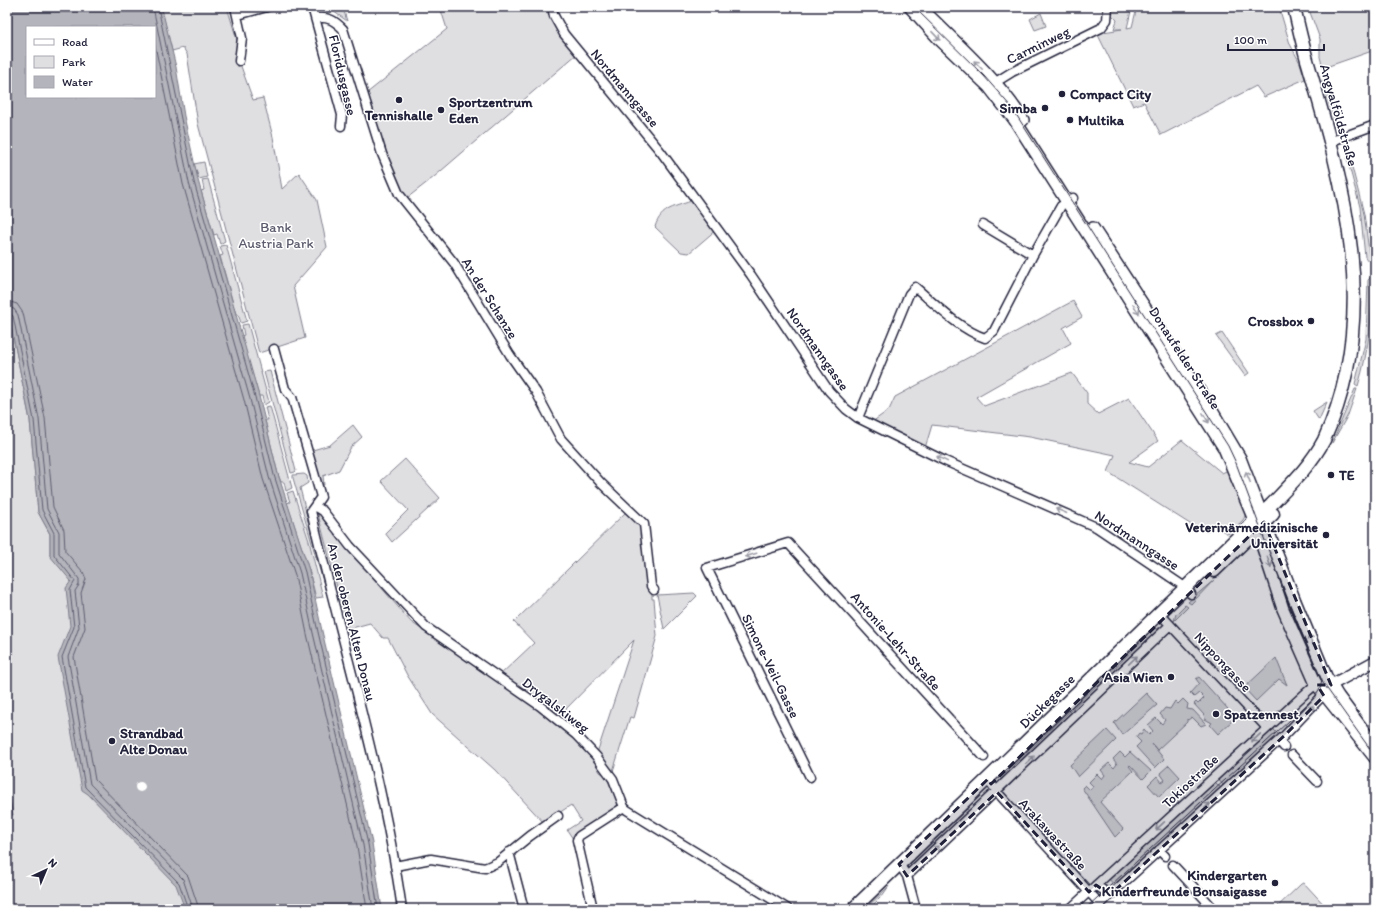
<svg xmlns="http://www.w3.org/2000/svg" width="1382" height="916" font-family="Itim,sans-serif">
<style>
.green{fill:#dfdfe2;stroke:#80808e}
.water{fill:#b4b4bc;stroke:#7a7a88;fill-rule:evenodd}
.pier{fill:#fff}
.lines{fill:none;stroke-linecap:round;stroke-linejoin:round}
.shore{stroke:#5c5c6f;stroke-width:1}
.minor-casing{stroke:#22223b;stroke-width:11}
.tertiary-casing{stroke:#22223b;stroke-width:13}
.secondary-casing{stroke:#22223b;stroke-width:14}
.primary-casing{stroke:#22223b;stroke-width:15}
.minor{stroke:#fff;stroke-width:8}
.tertiary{stroke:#fff;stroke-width:10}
.secondary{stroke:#fff;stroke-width:11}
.primary{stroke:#fff;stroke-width:12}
.tram{stroke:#22223b;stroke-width:1}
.oneway{stroke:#9c9ca7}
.marked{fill:#22223b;fill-opacity:0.2;stroke:#22223b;stroke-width:3;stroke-dasharray:8 5;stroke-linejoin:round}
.poi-dot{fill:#22223b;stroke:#fff;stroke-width:1.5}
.labels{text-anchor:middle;stroke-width:3;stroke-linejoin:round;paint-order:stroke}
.street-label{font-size:14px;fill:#22223b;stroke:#fff}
.poi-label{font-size:14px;font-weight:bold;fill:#22223b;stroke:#fff;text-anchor:start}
.park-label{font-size:14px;fill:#5b5b6d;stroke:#fff}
</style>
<rect width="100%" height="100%" fill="#fff"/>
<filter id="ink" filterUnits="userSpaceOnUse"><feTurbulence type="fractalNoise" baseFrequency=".025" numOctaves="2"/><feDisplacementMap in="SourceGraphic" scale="8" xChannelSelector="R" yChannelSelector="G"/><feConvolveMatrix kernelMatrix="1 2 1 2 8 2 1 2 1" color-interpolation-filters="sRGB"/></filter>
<g filter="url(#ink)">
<path class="green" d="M161,7H227L238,43L237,55L253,100L263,98L273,137L282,189L299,173L317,200L327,247L293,286L305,338L259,353L198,124L187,54L183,48L172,51Z
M342,7L343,8L347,21L330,9Z
M440,7H549L577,54L434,177L407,198L396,179L382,146L383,142L380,139L367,93L447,29Z
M1111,7H1132L1127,28L1132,27L1137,7H1279L1290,44L1300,63L1305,79L1264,97L1256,86L1161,135L1144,102L1133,106L1097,33L1122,29H1114L1117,20L1109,12Z
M1308,7H1375V50L1323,68L1320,57V39Z
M1041,13L1046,26L1035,30L1030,19Z
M1322,80C1331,85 1337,118 1341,128L1336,126Z
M1347,158L1350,159L1364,214L1370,259L1368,261L1365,257L1360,207Z
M204,162L207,177L199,179L194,164Z
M208,179L225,241L220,244L217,234L214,235L201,191L204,190L202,180Z
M694,200L717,229L689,253L681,252L655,227C661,207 676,207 694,200Z
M226,245L247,321L241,323L238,314H236L220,256L223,255L220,246Z
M1372,276C1373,314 1369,349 1358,386L1355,384L1366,339L1368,280Z
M1073,301L1082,317L1063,328L1071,343L976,397L984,406L1072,373L1087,393V404L1098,414L1129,398L1158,441L1129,462L1148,467L1182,440L1222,473L1228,470L1247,512L1243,520L1228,534L1213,525L1207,532L1202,529L1201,531L1108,472L1115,455L1030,437L932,425L925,448L872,422L889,410L895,397Z
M7,307L30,420L38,512L50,534V556L95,545L246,909H7Z
M248,324L269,402L264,405L262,396H259L241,336L244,335L242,325Z
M1222,333L1249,373L1245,376L1216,336Z
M270,371L296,471L295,472L291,473L264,372Z
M1355,389H1357L1348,415L1332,443Z
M1327,402L1319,420L1313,411Z
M270,406L292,488L286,491L284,482H281L278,474L265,420H268L265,407Z
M353,425L362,437L351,447L339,470L323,476L324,485L318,484L315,460L309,451L330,445Z
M405,459L440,498L392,542L385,533L408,510L381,481Z
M304,474L307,476L308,483L300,488L326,592L293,478V475Z
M293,491L309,541L323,597L316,598L309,570L287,503L290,502L287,493Z
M629,509L644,524L654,590L652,594V599H654L657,636L634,718L630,717L613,771L597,753L634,640L558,717L500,675L534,643L514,622Z
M319,512L324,521L411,622L567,730L592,757L600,772L606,776L618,803L616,808L573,839L567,830L581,821L571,805L544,823L495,770L432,714L407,675L388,638H383L370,623L348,629L318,514Z
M1214,580L1191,604L1188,602Z
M694,593L697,596L664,629L657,595Z
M1185,605L1188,607L1174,621L1176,614Z
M1162,627L999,783L1001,778L1014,765L1155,629Z
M1276,658L1287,685L1279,679L1256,701L1244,688Z
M1199,677L1228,709L1225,711L1233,720L1218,734L1210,725L1212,723L1205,719L1204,715L1194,704L1196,702L1198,704L1204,698L1199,693L1194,697L1190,693L1199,683L1196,679Z
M1146,693L1157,705L1122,735L1114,723Z
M1183,699L1188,704L1187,709L1193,710L1206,724L1201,726L1192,717L1188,720L1187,719V722L1157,750L1152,744L1164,759L1155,768L1136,747L1141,742L1136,737L1139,733L1141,734L1144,729L1149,735L1153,731L1148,725L1156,718L1162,724L1165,720L1160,714L1165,708L1170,709L1175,701L1178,704Z
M1274,725V730L1279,735L1224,786L1217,778Z
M1107,730L1116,740L1078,777L1070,765Z
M1120,752L1125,757L1130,752L1151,771L1143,779L1130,765L1129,766L1133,771L1100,802L1123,829L1115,837L1082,788L1085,785L1090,790L1093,786L1089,782L1097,774L1102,779L1105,775L1101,770L1109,763L1114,768L1117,764L1113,759Z
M1169,765L1180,777L1159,797L1148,785L1157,776L1162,782L1165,780L1160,773Z
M1214,781L1222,789L1116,887L1108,878Z
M967,809L970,812L914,866L911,862Z
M1304,883L1328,909H1275L1301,884Z
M889,886L882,896L869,909H865Z"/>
<path class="water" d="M7,7H161L162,9L176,67L184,116L198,180L259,396L278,474L309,570L322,631L372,843L382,909H185L176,885L88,794L82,790L58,657L70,626L66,588L71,581L50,556V534L38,512L30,420L7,307ZM27,27H155V97H27Z
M7,800H10L13,815L7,816Z"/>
<path class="pier" d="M135 787a5 5 0 1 1 10 0a5 5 0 1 1-10 0Z"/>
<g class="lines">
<path class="shore" d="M153,7L189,183L250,399L269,477L300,573L313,633L363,845L373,909
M158,7L194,182L255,397L274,475L305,572L318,632L368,844L378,909
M155,45L183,184L244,400L263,479L295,575L307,634L357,846L367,909
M7,301L17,304L23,313L45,418L53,507L64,530L65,551L83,572L86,579L81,593L85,628L74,657L95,780L188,876L199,909
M7,307L14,309L18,315L39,419L47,509L59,532V553L79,579V585L75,591L79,627L68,657L90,784L183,879L193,909
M7,312L13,316L34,420L42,510L54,533V555L75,581L70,590L74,627L62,657L85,787L179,883L188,909"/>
<g class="minor-casing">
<path id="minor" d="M235,7L242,38L239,61
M312,7L342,115L341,126
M552,7L554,16L564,34L661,152L751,275L829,391L846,409L858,418L945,461L1096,527L1182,585L1191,594
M238,15L267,7
M316,18C329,17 334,20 343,29L382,154L399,194L454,263L510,355L536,392L561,439L601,483L644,524L651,586L654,590
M991,85L1012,72L1101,28L1107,20L1108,7
M1332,141L1375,125
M983,225L1033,255
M274,349L285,389L292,397L321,497L311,511C342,643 383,775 402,909
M858,418L909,294L915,287C936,305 959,329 985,338L994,331L1033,255L1061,206L1073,198
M315,506L323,511L350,546L426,627L540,706L576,735L596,756L613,779L624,807L627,810L788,909
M1160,614L1267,728
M1279,741L1284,747
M1292,755L1317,781
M810,777L707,568L788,543L984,757
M988,779L997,792L1100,904
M1159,850L1165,856
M509,852L524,909
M899,864L907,876L916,909
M1173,865L1214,909
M395,866L431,859L485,868L498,862L530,836L558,816
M907,876L1170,625
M1096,885L1110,895
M593,909L577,840L579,836L624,807
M1070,909L1308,691L1316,684L1331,685
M1095,909L1284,736L1328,690"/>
</g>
<g class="tertiary-casing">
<path id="tertiary" d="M1331,685L1375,661"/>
</g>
<g class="secondary-casing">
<path id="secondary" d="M910,7L939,39L989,87L1014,119L1224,448L1252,515L1283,609L1316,684L1375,758
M920,7C956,43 996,77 1023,120
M1093,228L1208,404L1240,458L1295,601L1326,676L1338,696L1375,746"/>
</g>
<g class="primary-casing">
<path id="primary" d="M1214,571L1273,514
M853,909L1271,505C1290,485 1311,465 1324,440C1382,314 1344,186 1307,60C1302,42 1298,25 1294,7"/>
</g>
<use href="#minor" class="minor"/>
<use href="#tertiary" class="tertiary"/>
<use href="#secondary" class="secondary"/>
<use href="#primary" class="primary"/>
<path class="tram" d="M914,7L984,76L1012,108L1228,446L1236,463L1283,589L1323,683L1375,756
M1085,909L1315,697L1320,689L1322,679"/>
</g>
<defs><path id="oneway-shaft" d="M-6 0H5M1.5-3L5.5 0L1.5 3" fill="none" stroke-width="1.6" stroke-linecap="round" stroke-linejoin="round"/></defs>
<g class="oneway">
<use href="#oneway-shaft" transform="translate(936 36) rotate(47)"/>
<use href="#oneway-shaft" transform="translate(978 65) rotate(-135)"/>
<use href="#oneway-shaft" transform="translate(1136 309) rotate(57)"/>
<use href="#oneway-shaft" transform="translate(1206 418) rotate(58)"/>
<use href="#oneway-shaft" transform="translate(942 459) rotate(-154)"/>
<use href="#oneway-shaft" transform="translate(1248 477) rotate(-112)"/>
<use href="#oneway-shaft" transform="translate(1061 511) rotate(-157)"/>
<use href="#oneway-shaft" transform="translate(751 555) rotate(163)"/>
<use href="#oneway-shaft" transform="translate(1269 562) rotate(72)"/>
<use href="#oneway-shaft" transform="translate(1311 640) rotate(-113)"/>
<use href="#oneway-shaft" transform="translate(1133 660) rotate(-44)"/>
<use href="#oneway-shaft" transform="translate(1310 710) rotate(-45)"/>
<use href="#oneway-shaft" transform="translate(1256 738) rotate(137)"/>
<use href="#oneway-shaft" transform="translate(1030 760) rotate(-44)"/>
<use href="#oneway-shaft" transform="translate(1206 807) rotate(-42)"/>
<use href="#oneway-shaft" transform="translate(1160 826) rotate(137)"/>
<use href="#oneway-shaft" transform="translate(935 850) rotate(-43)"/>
</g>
</g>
<path class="marked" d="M1264,522L1331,685H1317L1324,696L1284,736L1110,895L1096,885L1089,892L997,792L907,876L899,864L988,779L991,784L1010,766Z"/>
<g class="poi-dot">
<circle cx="1062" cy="94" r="4"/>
<circle cx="399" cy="100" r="4"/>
<circle cx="1045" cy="108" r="4"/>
<circle cx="441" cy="110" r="4"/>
<circle cx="1070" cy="120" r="4"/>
<circle cx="1311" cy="321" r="4"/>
<circle cx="1331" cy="475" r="4"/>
<circle cx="1326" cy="535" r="4"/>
<circle cx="1171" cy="677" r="4"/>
<circle cx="1216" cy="714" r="4"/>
<circle cx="112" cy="741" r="4"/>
<circle cx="1275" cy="883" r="4"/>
</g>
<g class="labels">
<g class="street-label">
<text transform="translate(1038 45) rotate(-26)" y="5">Carminweg</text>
<text transform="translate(343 75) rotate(77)" y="5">Floridusgasse</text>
<text transform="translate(625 88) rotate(50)" y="5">Nordmanngasse</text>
<text transform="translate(1339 115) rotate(74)" y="5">Angyalföldstraße</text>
<text transform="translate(490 298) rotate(58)" y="5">An der Schanze</text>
<text transform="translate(818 349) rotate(55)" y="5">Nordmanngasse</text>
<text transform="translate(1185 358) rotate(57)" y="5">Donaufelder Straße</text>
<text transform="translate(1137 540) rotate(33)" y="5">Nordmanngasse</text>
<text transform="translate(352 622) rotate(76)" y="5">An der oberen Alten Donau</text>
<text transform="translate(896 641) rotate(48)" y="5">Antonie-Lehr-Straße</text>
<text transform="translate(1223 662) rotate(47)" y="5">Nippongasse</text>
<text transform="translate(771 666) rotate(64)" y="5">Simone-Veil-Gasse</text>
<text transform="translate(1047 701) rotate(-44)" y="5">Dückegasse</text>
<text transform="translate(556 705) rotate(38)" y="5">Drygalskiweg</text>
<text transform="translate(1190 781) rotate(-43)" y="5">Tokiostraße</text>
<text transform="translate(1053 834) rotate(47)" y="5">Arakawastraße</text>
</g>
<g class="poi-label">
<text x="1070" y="99">Compact City</text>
<text x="449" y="107">Sportzentrum<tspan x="449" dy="16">Eden</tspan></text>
<text x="1037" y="113" text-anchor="end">Simba</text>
<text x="399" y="120" text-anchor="middle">Tennishalle</text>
<text x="1078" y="125">Multika</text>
<text x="1303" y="326" text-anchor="end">Crossbox</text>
<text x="1339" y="480">TE</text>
<text x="1318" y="532" text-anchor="end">Veterinärmedizinische<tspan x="1318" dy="16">Universität</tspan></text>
<text x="1163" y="682" text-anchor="end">Asia Wien</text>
<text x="1224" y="719">Spatzennest</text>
<text x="120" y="738">Strandbad<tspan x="120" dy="16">Alte Donau</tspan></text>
<text x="1267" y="880" text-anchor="end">Kindergarten<tspan x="1267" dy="16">Kinderfreunde Bonsaigasse</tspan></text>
</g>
<g class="park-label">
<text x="276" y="232">Bank<tspan x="276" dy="16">Austria Park</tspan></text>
</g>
</g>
<rect width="1382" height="916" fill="none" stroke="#fff" stroke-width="24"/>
<rect x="12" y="12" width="1358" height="892" fill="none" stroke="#22223b" stroke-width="1.5" filter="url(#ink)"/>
<rect x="26" y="26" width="130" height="72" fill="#ffffff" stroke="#a7a7b1"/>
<rect x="34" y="39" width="20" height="6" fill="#ffffff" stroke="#a7a7b1"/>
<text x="62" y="46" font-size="12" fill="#22223b">Road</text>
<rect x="34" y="56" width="20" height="12" fill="#dfdfe2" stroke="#a7a7b1"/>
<text x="62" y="66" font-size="12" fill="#22223b">Park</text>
<rect x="34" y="76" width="20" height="12" fill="#b4b4bc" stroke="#a7a7b1"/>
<text x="62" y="86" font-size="12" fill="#22223b">Water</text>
<g transform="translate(46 870) rotate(44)" stroke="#ffffff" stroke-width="3" paint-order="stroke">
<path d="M0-3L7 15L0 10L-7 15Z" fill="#22223b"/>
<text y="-6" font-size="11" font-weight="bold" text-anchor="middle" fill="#22223b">N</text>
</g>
<path d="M1228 44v6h96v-6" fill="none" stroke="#22223b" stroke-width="2"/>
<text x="1234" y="44" font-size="12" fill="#22223b" stroke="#ffffff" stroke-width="3" paint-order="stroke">100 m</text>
</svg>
